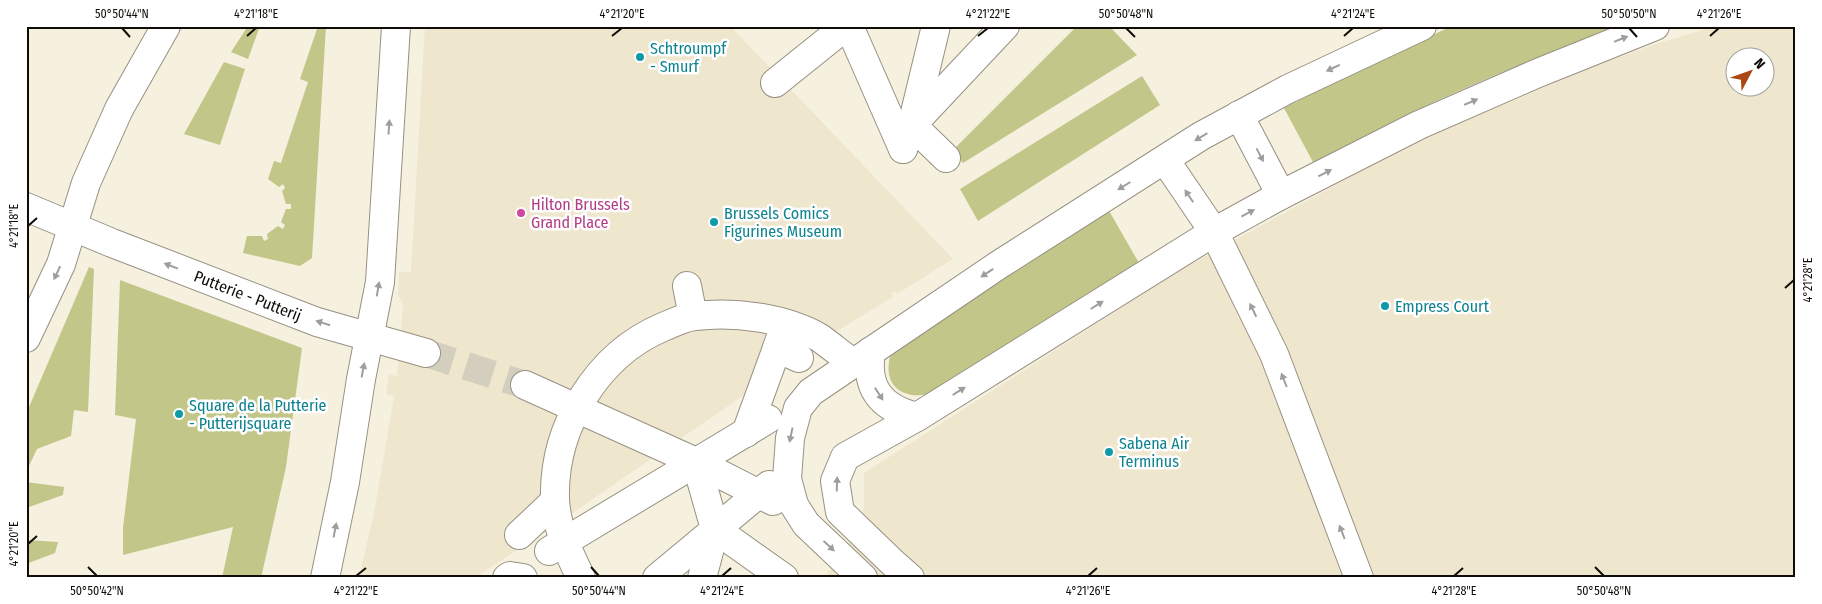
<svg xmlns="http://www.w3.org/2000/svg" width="1822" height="604" font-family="'Fira Sans Condensed',sans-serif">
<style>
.built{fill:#efe6ce;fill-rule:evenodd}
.green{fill:#c3c689}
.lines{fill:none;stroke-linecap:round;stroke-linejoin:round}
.minor-tunnel{stroke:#d4cebf;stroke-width:28;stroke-dasharray:28 14;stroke-linecap:butt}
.minor-casing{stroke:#979182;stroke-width:30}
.minor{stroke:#fff;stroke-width:28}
.oneway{fill:#9f9e9c}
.ticks{fill:none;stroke:#100d08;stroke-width:2}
.culture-dot{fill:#0f9aa8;stroke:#fff;stroke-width:2}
.hotel-dot{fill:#d1479c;stroke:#fff;stroke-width:2}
.labels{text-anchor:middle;stroke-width:5;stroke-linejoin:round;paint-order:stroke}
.culture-label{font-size:16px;fill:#0d838f;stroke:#fff;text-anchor:start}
.hotel-label{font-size:16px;fill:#b23c85;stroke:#fff;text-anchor:start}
.street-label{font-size:16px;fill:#100d08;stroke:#fff}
.neatline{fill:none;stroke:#100d08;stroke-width:2}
.ticks-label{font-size:12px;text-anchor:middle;fill:#100d08}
</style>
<rect width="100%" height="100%" fill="#f6f0df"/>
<path class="built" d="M425,26H734L733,29L953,259L897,294L895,291L891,294L893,297L837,331L542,534L474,578H359L375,508L394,396L386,394L389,374L397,376L403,304L398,295L399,272H411Z
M1716,26H1796V578H831L827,574L860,524L864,506V473L1185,267L1371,166L1453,126L1597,65L1659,43ZM1734,58H1764V88H1734Z"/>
<path class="green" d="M248,26H260L248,59L231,52Z
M318,26H326L312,258L300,266L243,253L247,236H262L264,241L268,239L267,234L278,226L283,229L285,225L281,222L286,209H291V204H286L282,191L285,188L283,184L279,187L268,179L274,161L281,163L308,82L300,79Z
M1077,26H1109L1137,55L963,163L952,151Z
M1452,26H1621C1546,53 1473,83 1402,117C1372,132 1343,148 1314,164L1284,108L1372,63Z
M224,62L245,69L220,145L184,134Z
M1142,76L1160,105L978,221L960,189Z
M1108,209L1139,263L937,392C904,403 879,386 892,350Z
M89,267L94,269L88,412L74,410L71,436L37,449L26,472V414Z
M120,280L302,348L286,467L261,578H222L233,527L123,555V528L136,419L115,415Z
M26,482L64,487L63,495L29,507L26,515Z
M26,540L58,542L55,553L26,564Z"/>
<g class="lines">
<path class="minor-tunnel" d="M426,353L525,385"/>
<g class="minor-casing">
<g id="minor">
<path d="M849,26L903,149"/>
<path d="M936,26L912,125L946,158"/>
<path d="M775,83L846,26"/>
<path d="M1239,115L1281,195"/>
<path d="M903,149L912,125L1005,26"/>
<path d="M1165,160L1214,232L1274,354L1359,578"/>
<path id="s1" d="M26,207L112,243L317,322L426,353"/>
<path d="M687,286L693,316"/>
<path d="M783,330L777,348L799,358"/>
<path d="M26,338L61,264L86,183L119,109L166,26"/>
<path d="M871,351C865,388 881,408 917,417"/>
<path d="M525,385L696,462L773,501"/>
<path d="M746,433L777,348"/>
<path d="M696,462L715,529L702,578"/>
<path d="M715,529L784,578"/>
<path d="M519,535L555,501"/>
<path d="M549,551L768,419"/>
<path d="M325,578L345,482L361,379L380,282L396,26"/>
<path d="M507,578L510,576L523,578"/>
<path d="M581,578C569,553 556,527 555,499C553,427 597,355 663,327C673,323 684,317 695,316C734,311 786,318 820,338C831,346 842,355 853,363"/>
<path d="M657,578L769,485"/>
<path d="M863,578L806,524L794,505L787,479L790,438L798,408L811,392L1000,264L1201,136L1288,89L1422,26"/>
<path d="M910,578L893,563L840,512L835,481L845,457L917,417L1214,232L1281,195L1419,125L1538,73L1655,26"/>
</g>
</g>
<use href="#minor" class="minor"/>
</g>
<defs><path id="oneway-solid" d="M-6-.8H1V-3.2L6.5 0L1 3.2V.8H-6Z" transform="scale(1.25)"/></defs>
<g class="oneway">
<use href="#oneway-solid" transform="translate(1621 39) rotate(-22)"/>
<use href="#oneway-solid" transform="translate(1333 68) rotate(155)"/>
<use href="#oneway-solid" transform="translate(1471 102) rotate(-23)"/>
<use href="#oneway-solid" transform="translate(389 127) rotate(-86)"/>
<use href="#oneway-solid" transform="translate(1201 137) rotate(149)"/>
<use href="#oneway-solid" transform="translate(1260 155) rotate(62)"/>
<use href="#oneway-solid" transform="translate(1325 173) rotate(-27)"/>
<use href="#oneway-solid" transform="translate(1124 186) rotate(148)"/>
<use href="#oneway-solid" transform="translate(1189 196) rotate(-124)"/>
<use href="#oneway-solid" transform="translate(1248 213) rotate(-28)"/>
<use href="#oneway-solid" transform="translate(171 266) rotate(-159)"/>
<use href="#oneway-solid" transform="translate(57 273) rotate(115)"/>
<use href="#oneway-solid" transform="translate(987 273) rotate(146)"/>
<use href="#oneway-solid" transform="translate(378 289) rotate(-80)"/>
<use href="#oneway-solid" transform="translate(1097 305) rotate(-32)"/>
<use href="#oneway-solid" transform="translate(1253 310) rotate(-116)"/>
<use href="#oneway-solid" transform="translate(323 323) rotate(-163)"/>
<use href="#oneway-solid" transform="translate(363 370) rotate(-79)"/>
<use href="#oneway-solid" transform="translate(1284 380) rotate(-111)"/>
<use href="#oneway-solid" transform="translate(959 391) rotate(-32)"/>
<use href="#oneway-solid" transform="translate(879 394) rotate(57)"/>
<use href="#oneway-solid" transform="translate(791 435) rotate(102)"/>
<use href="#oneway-solid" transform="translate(837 484) rotate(-88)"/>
<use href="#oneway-solid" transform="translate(335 530) rotate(-79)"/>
<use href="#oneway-solid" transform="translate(1342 532) rotate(-111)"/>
<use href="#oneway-solid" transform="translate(829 546) rotate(43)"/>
</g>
<path class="ticks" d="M122,28L130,37M1126,28L1135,37M1629,28L1637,37M247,36L256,28M612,36L622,28M978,36L988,28M1344,36L1353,28M1710,36L1719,28M28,226L37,218M1785,288L1794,280M28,544L37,536M88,567L97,576M591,567L599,576M1595,567L1604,576M356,576L366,568M722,576L731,568M1088,576L1097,568M1454,576L1463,568"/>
<g class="culture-dot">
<circle cx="640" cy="57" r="5"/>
<circle cx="714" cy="222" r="5"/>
<circle cx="1385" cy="306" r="5"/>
<circle cx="179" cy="414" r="5"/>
<circle cx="1109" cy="452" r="5"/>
</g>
<circle class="hotel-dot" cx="521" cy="213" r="5"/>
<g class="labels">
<g class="culture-label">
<text x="650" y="54">Schtroumpf<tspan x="650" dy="18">- Smurf</tspan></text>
<text x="724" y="219">Brussels Comics<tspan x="724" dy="18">Figurines Museum</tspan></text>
<text x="1395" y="312">Empress Court</text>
<text x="189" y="411">Square de la Putterie<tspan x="189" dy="18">- Putterijsquare</tspan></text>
<text x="1119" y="449">Sabena Air<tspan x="1119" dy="18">Terminus</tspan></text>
</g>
<g class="hotel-label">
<text x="531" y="210">Hilton Brussels<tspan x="531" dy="18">Grand Place</tspan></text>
</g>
<g class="street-label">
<text dy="6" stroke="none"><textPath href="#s1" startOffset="239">Putterie - Putterij</textPath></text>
</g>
</g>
<rect width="1822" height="604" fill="none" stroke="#ffffff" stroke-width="55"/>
<g transform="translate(1750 72) rotate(49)"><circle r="24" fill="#ffffff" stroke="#9f9e9c"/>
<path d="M0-4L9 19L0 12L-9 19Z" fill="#ab4615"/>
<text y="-8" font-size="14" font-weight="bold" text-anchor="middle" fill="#100d08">N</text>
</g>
<rect x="28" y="28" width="1766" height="548" class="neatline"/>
<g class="ticks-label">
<text x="122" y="18">50°50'44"N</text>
<text x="256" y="18">4°21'18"E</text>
<text x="622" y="18">4°21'20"E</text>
<text x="988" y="18">4°21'22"E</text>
<text x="1126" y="18">50°50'48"N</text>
<text x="1353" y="18">4°21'24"E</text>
<text x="1629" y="18">50°50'50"N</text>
<text x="1719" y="18">4°21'26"E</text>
<text transform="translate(14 226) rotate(-90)" y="4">4°21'18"E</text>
<text transform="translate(1808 280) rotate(-90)" y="4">4°21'28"E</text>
<text transform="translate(14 544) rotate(-90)" y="4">4°21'20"E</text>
<text x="97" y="595">50°50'42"N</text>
<text x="356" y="595">4°21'22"E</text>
<text x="599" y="595">50°50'44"N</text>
<text x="722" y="595">4°21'24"E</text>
<text x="1088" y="595">4°21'26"E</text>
<text x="1454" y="595">4°21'28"E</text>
<text x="1604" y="595">50°50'48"N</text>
</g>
</svg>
